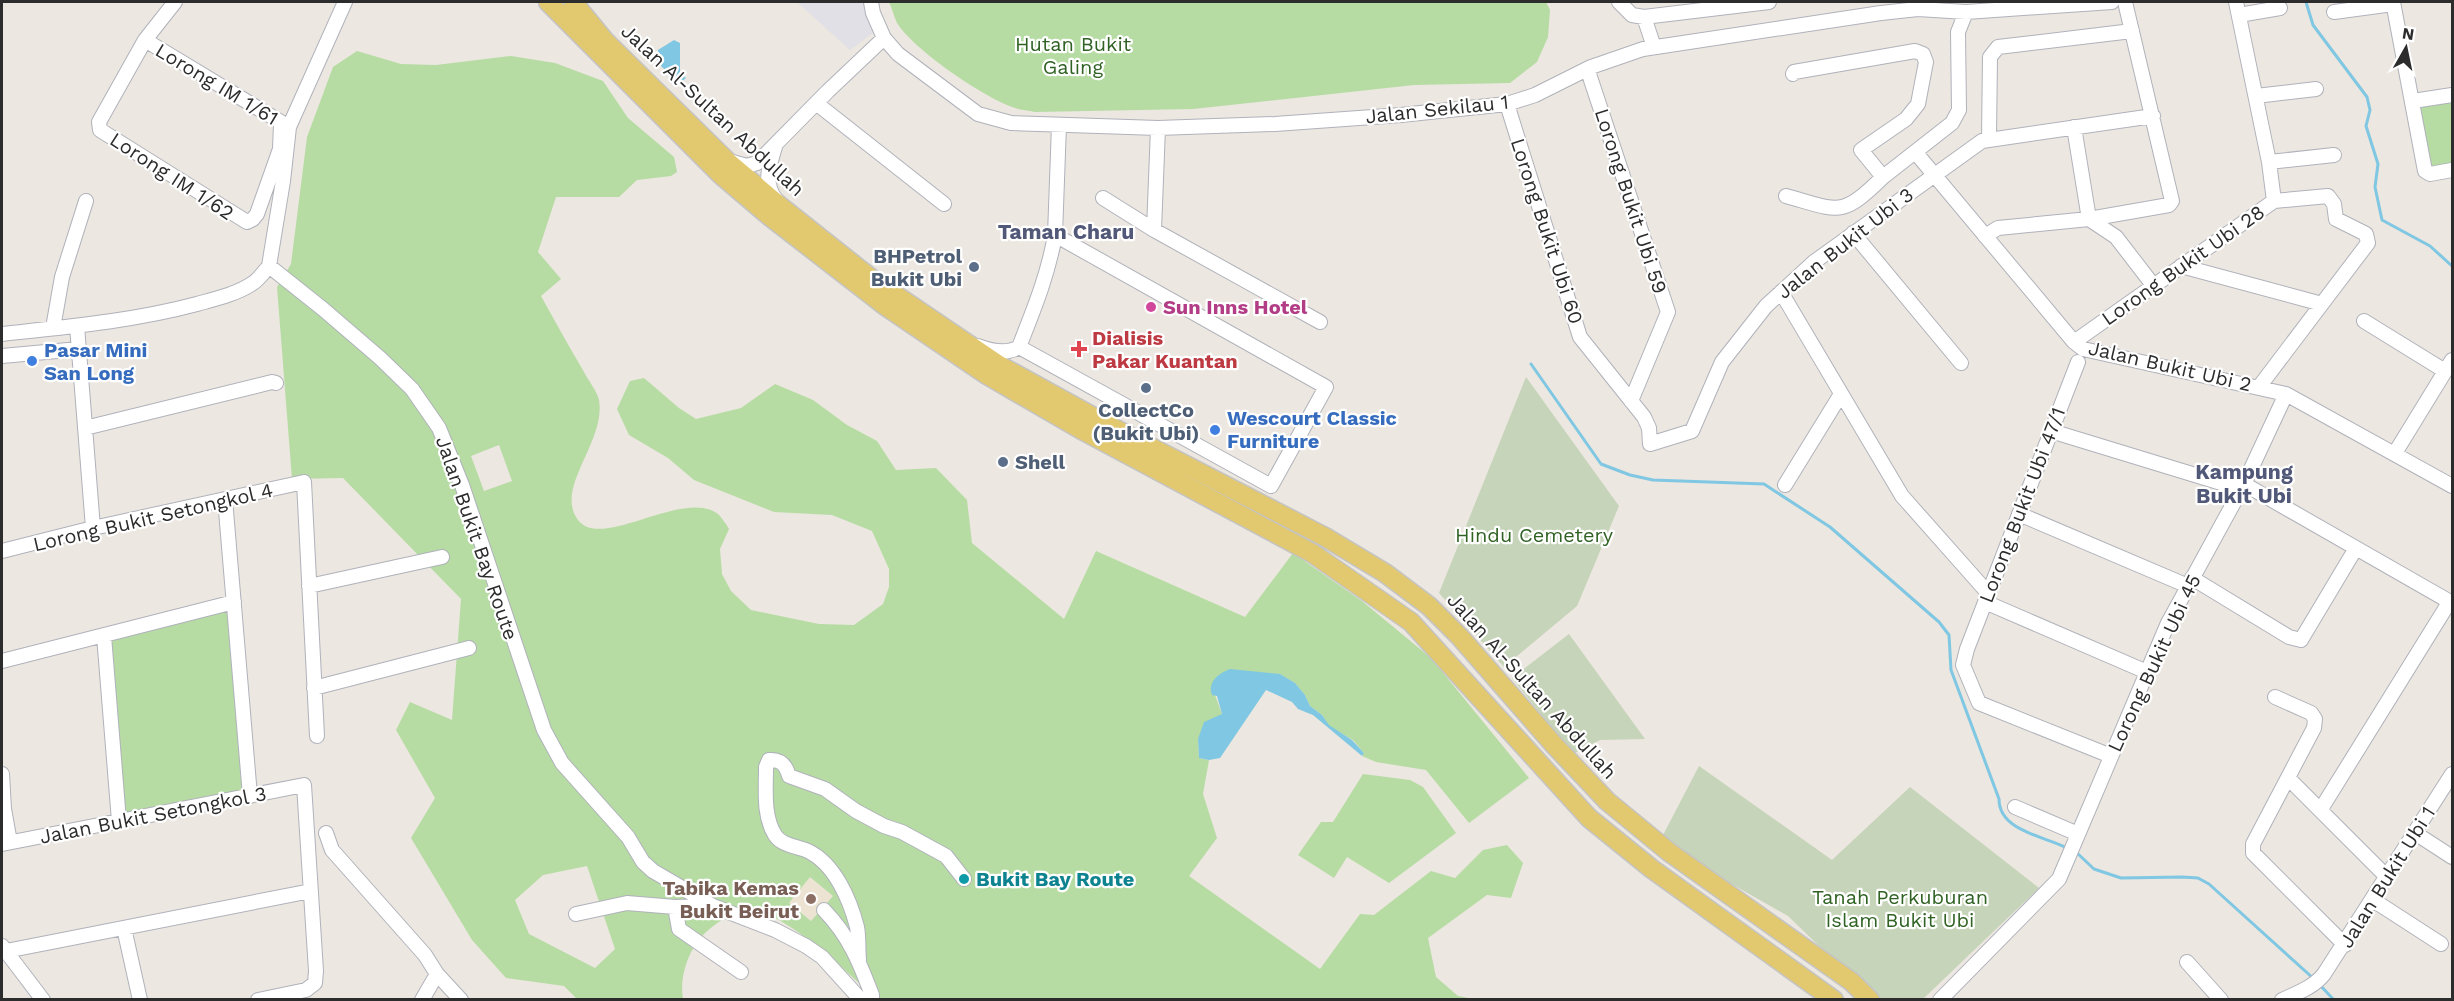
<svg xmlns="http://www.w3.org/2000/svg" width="2454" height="1001" font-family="'Work Sans',sans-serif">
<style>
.industrial{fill:#e1e0e6}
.education{fill:#ece3d2}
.green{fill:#b6dca3;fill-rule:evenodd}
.cemetery{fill:#c6d4b9}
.water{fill:#7fc7e2}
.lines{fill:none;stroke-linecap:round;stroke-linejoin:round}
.stream{stroke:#7fc7e2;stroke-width:3}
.minor-casing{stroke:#b0b2bb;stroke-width:16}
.major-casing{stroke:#c4c4c4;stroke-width:21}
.minor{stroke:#fff;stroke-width:14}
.major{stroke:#e2c86f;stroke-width:18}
.service-dot{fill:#5c6f8a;stroke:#fff;stroke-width:2}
.hotel-dot{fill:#d1479c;stroke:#fff;stroke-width:2}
.health-dot{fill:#e0444e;stroke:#fff;stroke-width:2}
.shop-dot{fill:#3f7fe0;stroke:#fff;stroke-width:2}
.culture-dot{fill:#0f9aa8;stroke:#fff;stroke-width:2}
.education-dot{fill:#8d6e63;stroke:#fff;stroke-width:2}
.labels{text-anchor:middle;stroke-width:4.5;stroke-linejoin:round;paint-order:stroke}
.park-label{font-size:20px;fill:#2f6223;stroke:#fff}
.street-label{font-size:20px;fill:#2c2c2c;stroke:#fff}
.service-label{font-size:20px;font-weight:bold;fill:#4e5e75;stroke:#fff;text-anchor:end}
.hotel-label{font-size:20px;font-weight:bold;fill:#b23c85;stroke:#fff;text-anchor:start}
.health-label{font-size:20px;font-weight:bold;fill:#be3a42;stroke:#fff;text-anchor:start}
.shop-label{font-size:20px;font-weight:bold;fill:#366cbe;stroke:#fff;text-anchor:start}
.culture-label{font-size:20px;font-weight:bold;fill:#0d838f;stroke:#fff;text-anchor:start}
.education-label{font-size:20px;font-weight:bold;fill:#785e54;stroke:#fff;text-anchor:end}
.neighbourhood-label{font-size:21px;font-weight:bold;fill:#515878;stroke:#fff}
</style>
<rect width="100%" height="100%" fill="#ece7e0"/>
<path class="industrial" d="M797,2H865L874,32L850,50Z"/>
<path class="education" d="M810,877L833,896L812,921L789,903Z"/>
<path class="green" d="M889,2H1546L1550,10L1548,37L1537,62L1510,83L1414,85L1193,109L1035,112C1027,110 1019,110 1012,107C982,96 914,50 897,23C894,17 892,8 889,2Z
M357,51L401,64L436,65L511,56L555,63L603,81L628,118L674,157L677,172L671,176L637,180L619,197H556L538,252L561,279L541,296C555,321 569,347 584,372C588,380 597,391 599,400C606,441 557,485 576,517C597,555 682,487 718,514C722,518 726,524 729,529L720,549L722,574L731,591L751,610L819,624L854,625L883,604L889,587V569L872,531L832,515L774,512L694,480L668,458L629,435L617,409L630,381L644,378L679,408L696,419L741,408L775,384L813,400L847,425L877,441L896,470L936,468L967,500L972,543L1064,619L1096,551L1245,617L1293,553L1362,601L1431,658L1529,778L1469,823L1426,770L1376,762L1362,756L1364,753L1353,740L1329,726L1322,715L1310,706L1305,695L1295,683L1280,674L1215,695L1222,714L1198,739L1199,758L1209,760L1203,794L1217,838L1189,876L1320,969L1360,914L1374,915L1431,871L1455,878L1483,850L1507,845L1523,863L1511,898L1487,895L1428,938L1436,977L1458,996L1474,999H877C834,961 800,925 746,904C732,914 715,923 704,934C688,950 679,978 683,999H577L564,986L506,978L472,940L411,838L435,798L396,730L410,702L452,720L461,599L343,478L292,479L277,287L291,264L307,137L333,67ZM499,445L512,481L484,491L471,456ZM587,866L615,949L595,968L529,934L515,900L543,875ZM810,877L833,896L811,921L789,903Z
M2452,100V174L2423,179L2409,106Z
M239,603L255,797L125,823L111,635Z
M1363,774L1410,780L1423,787L1456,833L1389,883L1347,857L1334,878L1298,855L1321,822H1333Z"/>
<path class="cemetery" d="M1526,377L1619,506L1577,606L1504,667L1439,593Z
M1569,634L1645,739L1600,740L1573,754L1512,678Z
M1699,766L1832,860L1910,787L2039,888L1923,999H1874L1788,916L1693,862L1662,837Z"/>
<path class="water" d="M674,40L680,43V72L686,78L679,84L657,62L658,50Z
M1230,669L1280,674L1295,683L1305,695L1310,706L1322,715L1329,725L1352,740L1364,753L1362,756L1313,715L1298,709L1292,702L1266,690L1220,758L1209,760L1199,758L1198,739L1204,722L1222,714L1217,696L1212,695C1207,682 1219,673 1230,669Z"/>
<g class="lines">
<path class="stream" d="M2306,2L2313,25L2367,97L2370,110L2366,126L2378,164L2375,187L2382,220L2430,246L2452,266
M1531,364L1601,464L1630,475L1653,480L1764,484L1830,527L1939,622L1949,635L1951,670L1999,799C1999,831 2044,836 2067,848
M2076,852L2094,869L2121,878L2182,877L2198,878L2209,884L2314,979
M2319,984L2334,1000"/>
<g class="minor-casing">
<path id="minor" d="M175,2L145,40L99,122L100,130L247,222L253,219L257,214L280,149L281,124
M871,2L873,13L884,38L898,54L978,114L1011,123L1158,128L1275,124L1401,115L1507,104L1535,95L1591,67L1643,49L1881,13L1918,9L1966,12L2112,2
M1619,2L1632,15L1644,17L1769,2
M2236,2L2269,162L2274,201
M2393,2L2425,171L2430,174L2452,170
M2334,12L2393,4
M2239,15L2280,8
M1644,17L1654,47
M145,40L289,127
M1591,67L1589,74L1668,312L1631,401
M1793,74L1794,72L1915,51L1923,54L1926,62L1918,104L1906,119L1861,150L1883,177L1952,123L1959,110L1958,32L1966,12
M2256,96L2316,89
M2413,101L2452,95
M816,103L944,204
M1507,104L1580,337L1644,417L1649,428L1650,444L1692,431L1722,362L1766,306L1814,262L1982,141L2153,116
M2074,127L2089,219
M1989,138L1990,57L1998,47L2132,31
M775,147C769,167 763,182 776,200
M1916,153L2074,342L2083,349L2286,394L2452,486
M729,161L747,166L757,163L828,91L884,38
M2269,162L2334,155
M1786,196C1840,211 1841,218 1883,177
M1103,198L1154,230L1320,322
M2089,219L2116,237L2153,285
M1154,230L1158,128
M1853,233L1961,363
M1985,236L1998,228L2089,219L2169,205L2172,201L2125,2
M269,266L323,309L380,358L412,389L439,428L462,485L544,730L562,763L628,837L643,862L653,871L713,906L775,930L806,946L822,957L861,1000
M269,266L283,181L289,127L345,2
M2181,266L2322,304
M1781,292L1902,496L1988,593
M2364,321L2445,371
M77,326L93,528
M53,328L62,277L86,201
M2,334C67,327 133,321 197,304C215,299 237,294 253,283C259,279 264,272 269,266
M2074,342L2274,201L2328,196L2334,204L2336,219L2366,234L2368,243L2259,387
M978,346C991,351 1006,355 1019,347
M1019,347L1271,486L1326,387L1055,235
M1019,347C1034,309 1048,275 1055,235L1059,125
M2,356L79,349
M2078,362L1967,649L1963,665L1979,703L2111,756
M85,428L272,382L276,383
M2051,431L2241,489
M2395,453L2452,360
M2244,484L2452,603
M1785,485L1841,394
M225,499L250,796
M2019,514L2188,586
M2,551L93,528L304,482L317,736
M2192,578L2289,637L2301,640L2356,548
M309,586L442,557
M1985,602L2147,672
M104,636L119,821
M2,661L234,602
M314,688L469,648
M2275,697L2311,713L2315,719L2314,728L2253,844V853L2345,945
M2,774L4,809L10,842
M2288,778L2387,877
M2015,807L2078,834
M2321,809L2450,601
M326,833L332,850L425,955L437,974L461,1000
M2415,833L2452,857
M2,844L304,785L316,971L315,983L306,990L258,1000
M2373,900L2441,944
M675,907L679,929L741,972
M824,910C849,936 859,961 872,995V1000
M576,914L627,903L675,907L713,906
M124,928L140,1000
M2,946L43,1000
M6,951L311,891
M859,960C858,949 859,937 857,927C850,900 835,864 808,851C797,846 782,846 775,835C763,816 766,789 766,767L769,760C781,759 786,765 789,776L825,789L856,811L884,826L902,832L946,856L964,879
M2187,962L2221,1000
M422,1000L437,974
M1940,1000L2059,879L2168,623L2244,484L2286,394
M2282,1000C2297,993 2314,987 2324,974L2452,774"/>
</g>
<g class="major-casing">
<path id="major" d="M548,2L721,175L768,215L884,305L987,375L1080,429L1312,553L1411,622L1589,818L1652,869L1834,1000
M573,2L605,41L727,161L780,206L872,279L999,365L1112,427L1325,537L1385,573L1429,606L1460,637L1555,746L1607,801L1669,852L1852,982L1870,1000"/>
</g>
<use href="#minor" class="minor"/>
<use href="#major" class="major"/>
</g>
<g class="service-dot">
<circle cx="974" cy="267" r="6"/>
<circle cx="1146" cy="388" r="6"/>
<circle cx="1003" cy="462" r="6"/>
</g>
<circle class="hotel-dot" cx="1151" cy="307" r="6"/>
<path class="health-dot" d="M1076 340h6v6h6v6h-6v6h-6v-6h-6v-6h6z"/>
<g class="shop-dot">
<circle cx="32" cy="361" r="6"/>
<circle cx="1215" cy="430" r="6"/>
</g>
<circle class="culture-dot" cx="964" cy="879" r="6"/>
<circle class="education-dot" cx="811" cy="899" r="6"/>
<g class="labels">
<g class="park-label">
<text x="1073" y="51">Hutan Bukit<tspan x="1073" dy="23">Galing</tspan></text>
<text x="1534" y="542">Hindu Cemetery</text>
<text x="1900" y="904">Tanah Perkuburan<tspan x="1900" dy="23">Islam Bukit Ubi</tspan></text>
</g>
<g class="street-label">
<text transform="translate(217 84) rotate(31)" y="7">Lorong IM 1/61</text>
<text transform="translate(1437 109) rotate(-6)" y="7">Jalan Sekilau 1</text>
<text transform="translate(713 110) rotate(43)" y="7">Jalan Al-Sultan Abdullah</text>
<text transform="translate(172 176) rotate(33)" y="7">Lorong IM 1/62</text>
<text transform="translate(1631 201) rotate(72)" y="7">Lorong Bukit Ubi 59</text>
<text transform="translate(1547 231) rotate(72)" y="7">Lorong Bukit Ubi 60</text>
<text transform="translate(1845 243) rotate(-38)" y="7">Jalan Bukit Ubi 3</text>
<text transform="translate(2183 265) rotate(-35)" y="7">Lorong Bukit Ubi 28</text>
<text transform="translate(2170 366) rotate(13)" y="7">Jalan Bukit Ubi 2</text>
<text transform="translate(2022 505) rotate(-69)" y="7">Lorong Bukit Ubi 47/1</text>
<text transform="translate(153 517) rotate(-13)" y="7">Lorong Bukit Setongkol 4</text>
<text transform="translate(477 538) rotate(71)" y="7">Jalan Bukit Bay Route</text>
<text transform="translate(2154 663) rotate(-65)" y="7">Lorong Bukit Ubi 45</text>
<text transform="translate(1532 686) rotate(48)" y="7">Jalan Al-Sultan Abdullah</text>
<text transform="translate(153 815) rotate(-11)" y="7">Jalan Bukit Setongkol 3</text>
<text transform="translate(2387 877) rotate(-58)" y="7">Jalan Bukit Ubi 1</text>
</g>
<g class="service-label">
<text x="962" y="263">BHPetrol<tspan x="962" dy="23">Bukit Ubi</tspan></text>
<text x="1146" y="417" text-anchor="middle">CollectCo<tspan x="1146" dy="23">(Bukit Ubi)</tspan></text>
<text x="1015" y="469" text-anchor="start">Shell</text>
</g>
<g class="hotel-label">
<text x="1163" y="314">Sun Inns Hotel</text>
</g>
<g class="health-label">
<text x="1092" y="345">Dialisis<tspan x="1092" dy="23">Pakar Kuantan</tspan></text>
</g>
<g class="shop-label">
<text x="44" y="357">Pasar Mini<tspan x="44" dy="23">San Long</tspan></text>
<text x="1227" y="425">Wescourt Classic<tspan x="1227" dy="23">Furniture</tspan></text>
</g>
<g class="culture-label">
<text x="976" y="886">Bukit Bay Route</text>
</g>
<g class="education-label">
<text x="799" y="895">Tabika Kemas<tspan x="799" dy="23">Bukit Beirut</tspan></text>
</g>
<g class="neighbourhood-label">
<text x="1066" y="239">Taman Charu</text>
<text x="2244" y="479">Kampung<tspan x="2244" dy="24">Bukit Ubi</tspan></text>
</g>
</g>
<rect width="2454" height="1001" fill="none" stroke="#2c2c2c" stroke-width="6"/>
<g transform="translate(2406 48) rotate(9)" stroke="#ffffff" stroke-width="4.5" paint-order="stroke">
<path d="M0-4.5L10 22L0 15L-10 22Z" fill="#2c2c2c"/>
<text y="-9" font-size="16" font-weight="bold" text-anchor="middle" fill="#2c2c2c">N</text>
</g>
</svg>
